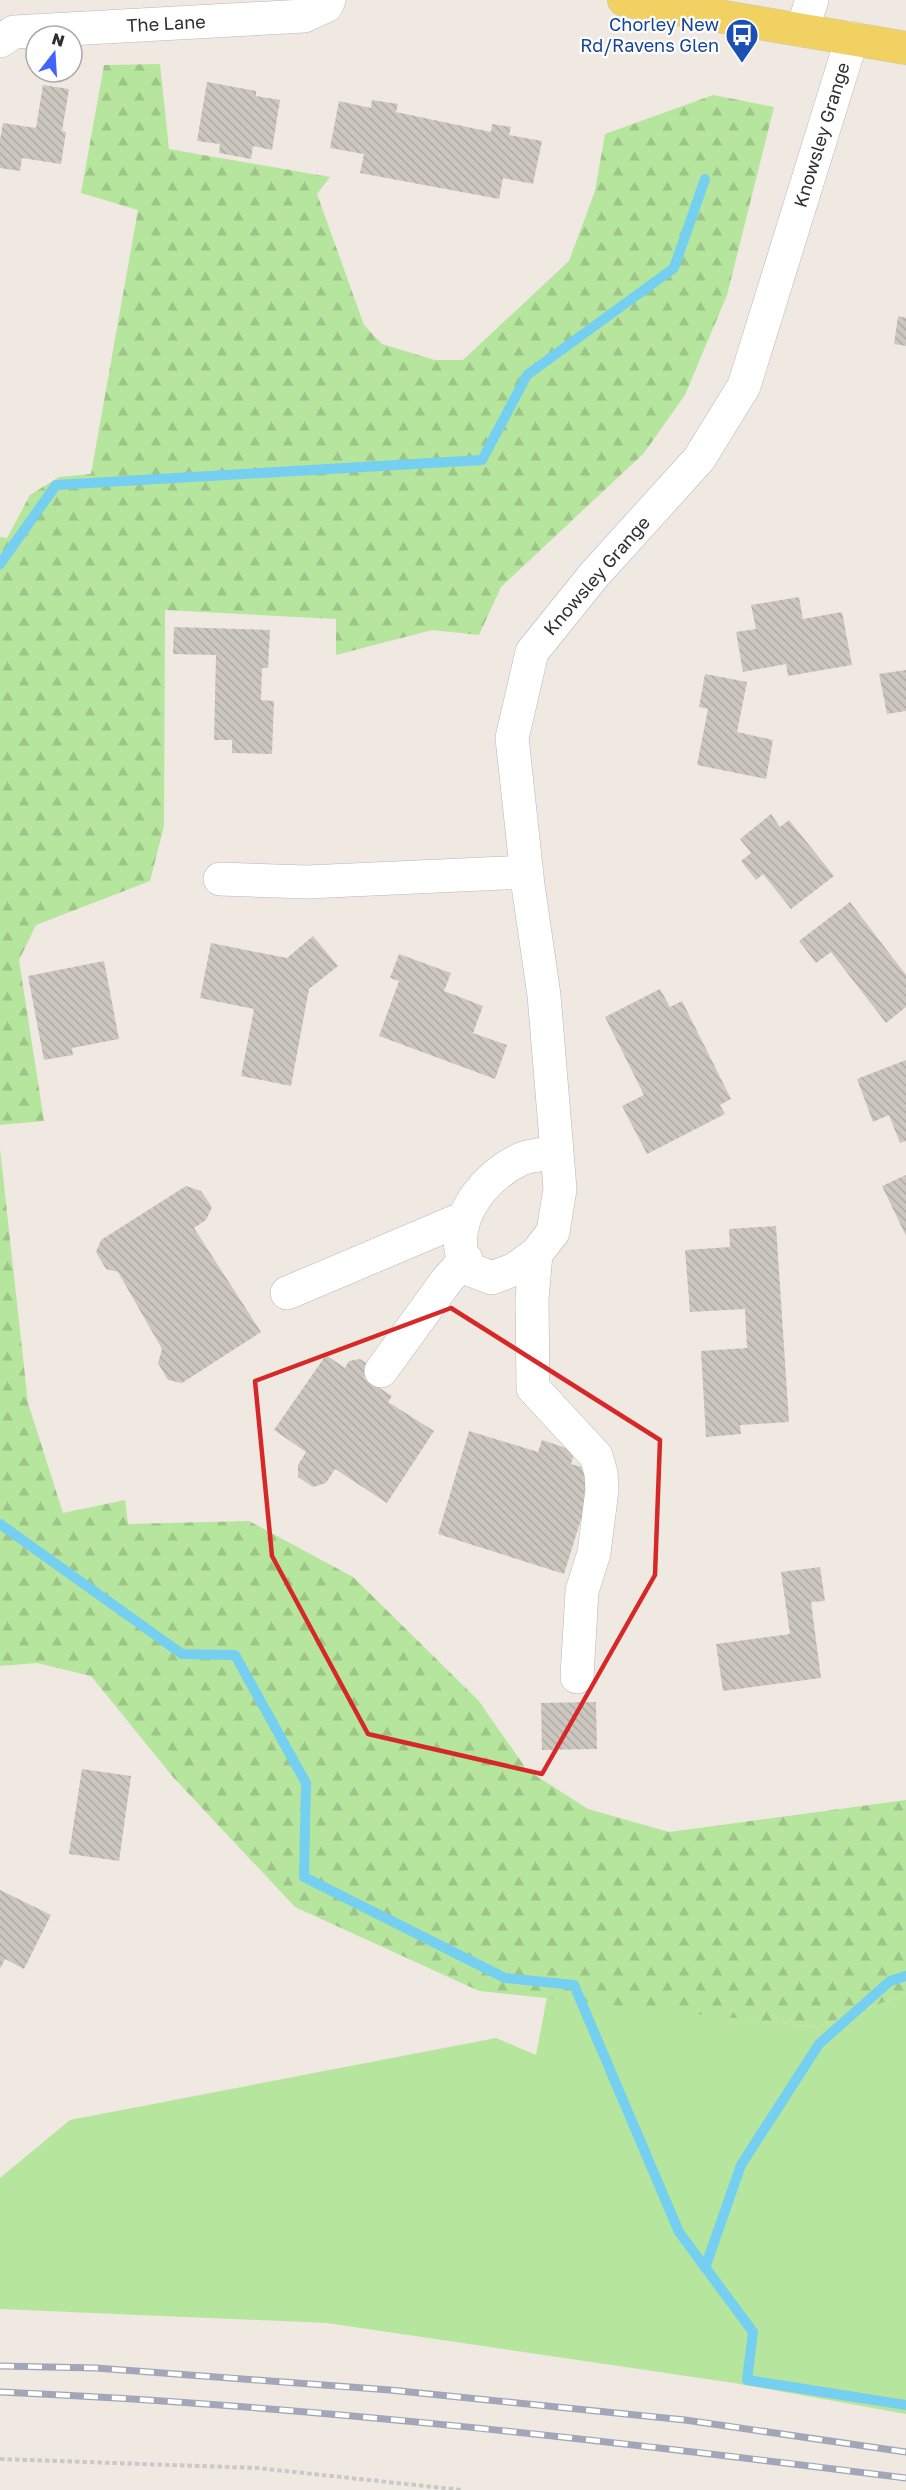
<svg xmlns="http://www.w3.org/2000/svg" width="906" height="2490" font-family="'Golos Text',sans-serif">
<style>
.grass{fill:#b6e59e}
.forest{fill:url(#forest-firs)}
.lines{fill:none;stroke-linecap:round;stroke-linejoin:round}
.stream{stroke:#75cff0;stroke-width:10}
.building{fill:url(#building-back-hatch)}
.minor-casing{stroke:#b4b7c1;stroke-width:34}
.major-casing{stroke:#c9c9c9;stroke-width:34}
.path{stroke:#c9c9c9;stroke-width:4;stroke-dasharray:4.5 3;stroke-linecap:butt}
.minor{stroke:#fff;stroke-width:33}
.major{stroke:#f2d163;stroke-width:33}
.rail-casing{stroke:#a3a6b8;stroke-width:7}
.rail{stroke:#fff;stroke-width:4.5;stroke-dasharray:14;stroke-linecap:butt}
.marked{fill:none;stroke:#d62828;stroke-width:4.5;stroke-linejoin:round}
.labels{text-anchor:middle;stroke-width:4.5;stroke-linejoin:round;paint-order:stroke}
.street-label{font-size:18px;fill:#2e2e2e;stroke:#fff}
.transit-label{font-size:18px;fill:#164399;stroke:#fff;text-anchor:end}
</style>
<defs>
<pattern id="forest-firs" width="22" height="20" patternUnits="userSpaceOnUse" patternTransform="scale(1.5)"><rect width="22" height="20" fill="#b6e59e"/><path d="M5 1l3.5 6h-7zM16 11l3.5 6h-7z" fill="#9dc588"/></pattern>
<pattern id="building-back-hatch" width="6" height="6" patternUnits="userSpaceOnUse" patternTransform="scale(1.5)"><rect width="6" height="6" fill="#cbc7bf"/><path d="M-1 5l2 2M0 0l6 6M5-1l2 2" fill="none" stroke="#afaba4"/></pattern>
</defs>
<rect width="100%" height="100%" fill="#efe9e1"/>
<path class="grass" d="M906,1994V2414L734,2383L327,2323L0,2309V2178L70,2120L496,2038L536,2055L547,1997L817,2027Z"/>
<path class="forest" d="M160,64L169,149L330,177L317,194L364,325L382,344L435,360H463L569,261L595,191L605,134L713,95L774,107L727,295L685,395L644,453L501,587L479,635L432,630L336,655V619L165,610L164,826L150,881L36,925L19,960L44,1121L0,1125V537L7,538L30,495L59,477L91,474L138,210L81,193L104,65Z
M0,1149L28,1403L63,1513L125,1500L128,1524L249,1521L353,1577L478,1700L527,1770L588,1809L669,1832L906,1800V1994L817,2027L479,1991L295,1907L173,1777L91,1676L37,1663L0,1666Z"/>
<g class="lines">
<path class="stream" d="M0,564L56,485L482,460L527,375L674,268L705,179
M0,1524L182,1654L235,1655L306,1783L304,1877L505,1978L574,1985L679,2232L753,2332L747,2380L906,2405
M705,2268L741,2165L819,2044L890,1981L906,1976"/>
</g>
<path class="building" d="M207,82L256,91V96L280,100L272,150L253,146L251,159L219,153L220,144L197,141Z
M43,85L69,89L62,131L66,132L61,164L22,158L20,171L0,168V140L3,123L36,128Z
M372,100L398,104L396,112L491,132L492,124L511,127L509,135L542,141L533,184L503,178L499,199L360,173L364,154L330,148L339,101L371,108Z
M898,316L906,318V346L894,344Z
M799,597L803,619L842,612L852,665L788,676L786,664L743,672L736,632L756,629L751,605Z
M174,627L270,630L268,668H262L261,700L274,701L272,754L232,753V740H214L216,655L173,654Z
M906,670V711L887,714L879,674Z
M705,674L747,682L737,732L773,740L766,779L697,765L708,709L699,707Z
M771,814L780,827L789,820L834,876L791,909L763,874L756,880L741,861L751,853L740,839Z
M850,902L906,975V1007L886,1023L831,952L816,963L799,941Z
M313,936L338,966L309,989L291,1086L241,1076L254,1009L200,998L211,943L287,958Z
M399,954L451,973L444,991L483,1006L473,1033L507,1045L495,1079L379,1036L399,981L390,978Z
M104,961L119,1039L72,1048L73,1055L44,1060L28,976Z
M660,989L670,1007L682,1001L731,1099L720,1105L725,1114L647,1154L622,1106L644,1095L605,1017Z
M906,1060V1141L900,1143L889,1115L873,1122L857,1079Z
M906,1175V1236L882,1186Z
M186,1186L201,1191L212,1207L206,1220L194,1228L261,1332L182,1383L168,1380L158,1363L162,1349L118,1272L106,1269L96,1252L101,1240Z
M776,1226L789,1422L740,1425L741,1434L706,1437L701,1351L747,1348L745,1309L690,1312L685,1250L730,1247L729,1229Z
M326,1355L345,1368L349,1361L360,1359L366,1363L369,1370L364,1378L392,1396L388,1402L434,1431L387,1503L335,1469L326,1483L313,1487L298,1477V1465L306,1452L274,1430Z
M469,1431L538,1452L542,1440L575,1451L571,1464L596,1471L564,1574L438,1534Z
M820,1567L825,1601L811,1602L821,1678L723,1691L716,1644L790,1634L781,1572Z
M596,1702L597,1749L542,1750L541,1703Z
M82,1769L131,1776L119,1861L69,1854Z
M0,1890L51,1915L24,1969L5,1959L0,1969Z"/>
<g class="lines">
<g class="minor-casing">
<path id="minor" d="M802,30L812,0
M0,41L14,32L304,16L326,6L329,0
M220,879L307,882L527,872
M557,1152C546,1154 531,1155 521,1159C488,1175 456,1210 461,1250C462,1256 468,1264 471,1270L492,1278L515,1269L536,1254L553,1232L560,1189L544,995L528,885L512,738L532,652L594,575L699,459L744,386L852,38
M536,1254L532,1299L533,1388L596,1456L601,1473L602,1490L594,1553L582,1591L577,1677
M287,1293L464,1218
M381,1371L447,1280L466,1259"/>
</g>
<g class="major-casing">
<path id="major" d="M624,0L906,48"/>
</g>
<path class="path" d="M0,2459L257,2468L462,2490"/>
<use href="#minor" class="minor"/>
<use href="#major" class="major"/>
<g class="rail-casing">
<path id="rail" d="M0,2366L96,2368L390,2390L685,2420L906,2452
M0,2392C303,2405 605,2440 906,2478"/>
</g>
<use href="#rail" class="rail"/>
</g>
<path class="marked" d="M451,1308L660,1440L655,1575L542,1774L368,1734L272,1556L255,1381Z"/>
<defs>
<g id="bus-pin" transform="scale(1.725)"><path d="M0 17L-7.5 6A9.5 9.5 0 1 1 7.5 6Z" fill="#1a4fb4" stroke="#fff"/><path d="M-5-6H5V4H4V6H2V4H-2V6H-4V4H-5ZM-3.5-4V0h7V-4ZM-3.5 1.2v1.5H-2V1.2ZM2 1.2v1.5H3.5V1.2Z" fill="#fff"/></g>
</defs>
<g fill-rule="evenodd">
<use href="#bus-pin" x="742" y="35"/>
</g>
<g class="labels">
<g class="street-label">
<text transform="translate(166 24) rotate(-3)" y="6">The Lane</text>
<text transform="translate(822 135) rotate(-73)" y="6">Knowsley Grange</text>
<text transform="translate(597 576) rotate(-49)" y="6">Knowsley Grange</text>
</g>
<g class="transit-label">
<text x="719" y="31">Chorley New<tspan x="719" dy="21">Rd/Ravens Glen</tspan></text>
</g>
</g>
<g transform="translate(54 54) rotate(17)"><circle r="28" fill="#ffffff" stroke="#ababab" stroke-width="1.5"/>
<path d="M0-4.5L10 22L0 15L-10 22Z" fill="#4264fb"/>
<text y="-9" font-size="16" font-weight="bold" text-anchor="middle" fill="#2e2e2e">N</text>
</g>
</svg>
